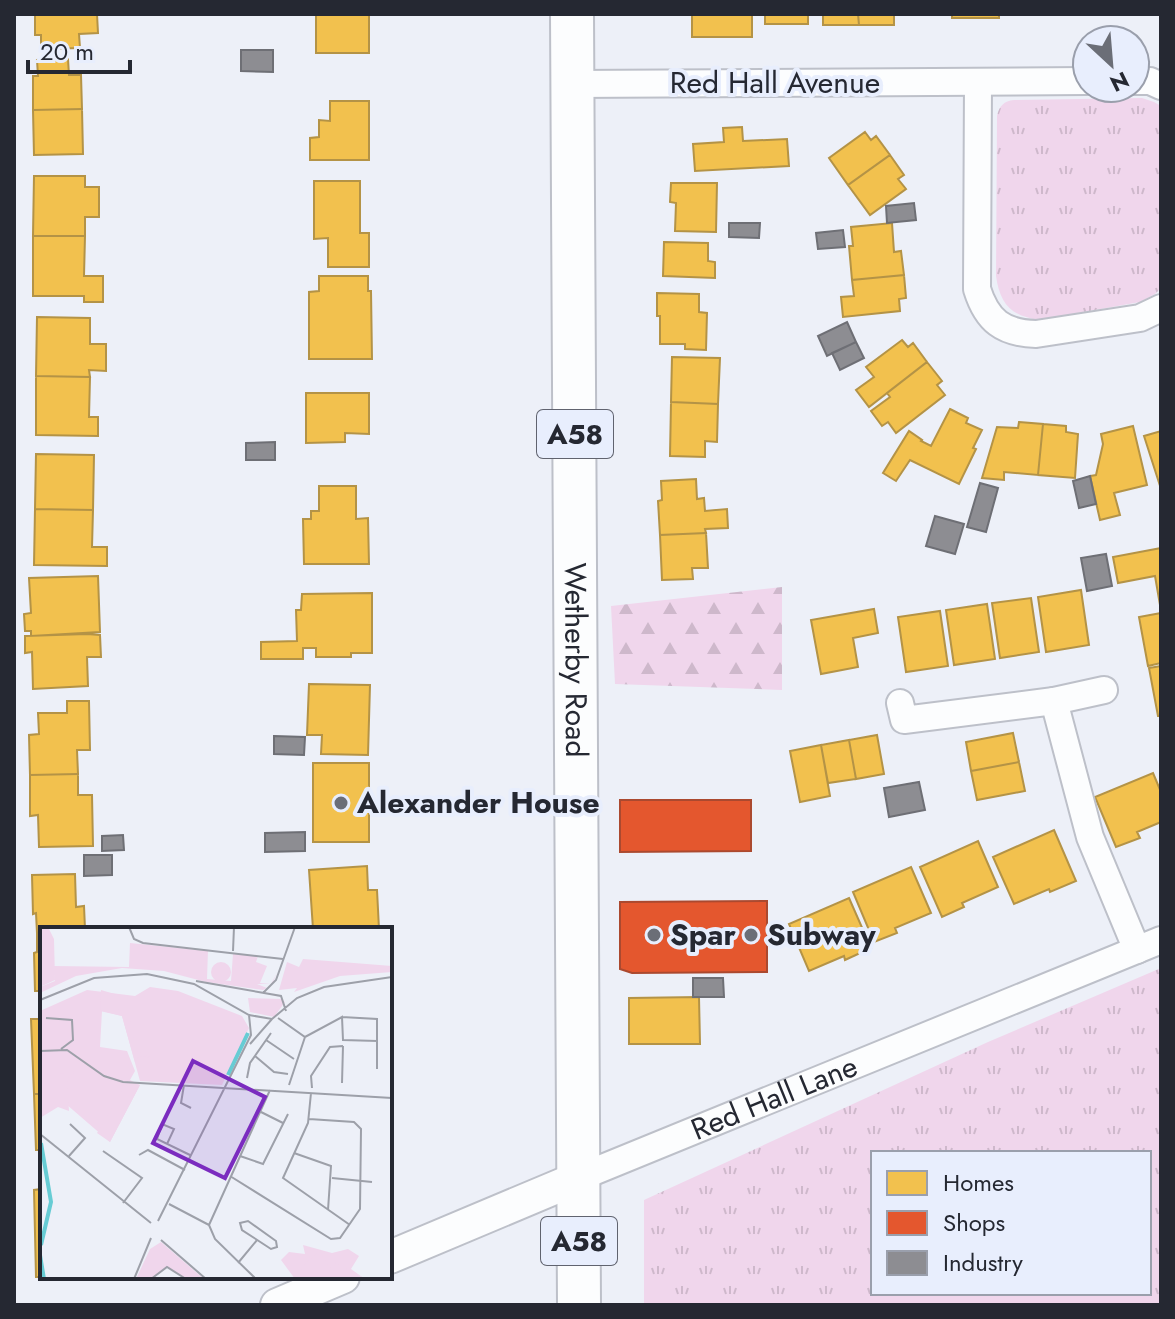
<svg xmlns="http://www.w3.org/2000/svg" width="1175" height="1319" font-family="Jost,sans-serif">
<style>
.grass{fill:url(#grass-tufts);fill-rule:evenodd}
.forest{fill:url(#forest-firs)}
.homes{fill:#f2c14e;stroke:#b49346;stroke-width:2}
.shops{fill:#e4572e;stroke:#ab492f;stroke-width:2}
.industry{fill:#8d8d92;stroke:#6e6f75;stroke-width:2}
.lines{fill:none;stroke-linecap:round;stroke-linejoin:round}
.minor-casing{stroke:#bdc0c9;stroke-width:30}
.tertiary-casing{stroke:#bdc0c9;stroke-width:36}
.primary-casing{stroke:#bdc0c9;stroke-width:46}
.minor{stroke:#fcfdfe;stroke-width:26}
.tertiary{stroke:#fcfdfe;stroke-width:32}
.primary{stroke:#fcfdfe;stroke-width:42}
.poi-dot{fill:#6b6e77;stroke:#e8eefd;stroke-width:3}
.labels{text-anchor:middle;stroke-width:8;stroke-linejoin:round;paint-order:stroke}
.shield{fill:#e8eefd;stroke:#60636f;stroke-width:2}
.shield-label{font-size:28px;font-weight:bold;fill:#252832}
.street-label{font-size:30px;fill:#252832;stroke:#e8eefd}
.poi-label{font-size:30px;font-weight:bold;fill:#252832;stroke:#e8eefd;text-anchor:start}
.inset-river{fill:none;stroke:#67ccd4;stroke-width:4}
.inset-road{fill:none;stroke:#9da0a9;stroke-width:2}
.view{fill:#7b2cbf;fill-opacity:0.15;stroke:#7b2cbf;stroke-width:4}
.inset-edge{fill:none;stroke:#252832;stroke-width:4}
</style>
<defs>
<pattern id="grass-tufts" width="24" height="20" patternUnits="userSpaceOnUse" patternTransform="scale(2)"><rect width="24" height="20" fill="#f0d6ec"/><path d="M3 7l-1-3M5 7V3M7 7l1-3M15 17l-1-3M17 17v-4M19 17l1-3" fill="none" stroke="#ceb8cb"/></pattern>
<pattern id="forest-firs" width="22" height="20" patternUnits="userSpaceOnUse" patternTransform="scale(2)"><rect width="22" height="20" fill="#f0d6ec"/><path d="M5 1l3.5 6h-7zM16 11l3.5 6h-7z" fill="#ceb8cb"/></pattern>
</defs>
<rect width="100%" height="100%" fill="#edf0f8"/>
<path class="grass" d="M1142,98L1154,102L1161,106V288L1155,294L1140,302L1039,320C1011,316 1000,304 996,276L997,116C999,106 1004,101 1014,100Z
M1161,968V1305H644V1200L988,1042ZM873,1153H1149V1293H873Z"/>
<path class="forest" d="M782,587V690L615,684L611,606Z"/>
<path class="homes" d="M35,14H97L98,33L79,34L80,48L41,49V35H35Z
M316,14H369V53H316Z
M692,14H752V37H692Z
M765,14H808V24H765Z
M823,14H858L859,25H823Z
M858,14H894V25H859Z
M952,14H999V18H952Z
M68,59L69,75H81L82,109L33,110V76H38L37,60Z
M330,101H369V160H310V138L319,137V120L330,121Z
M82,109L83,154L34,155L33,110Z
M742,127L743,141L787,139L789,166L695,171L693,144L724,142L723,128Z
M865,132L871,140L876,136L890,155L848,185L829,158Z
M890,155L904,175L898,179L906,189L870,215L848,185Z
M34,176H85V187H99V217H85V236H33Z
M314,181H360V233H369V267H328V238L314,239Z
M671,183H717L716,232L675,231L676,203L670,202Z
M892,223L894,252L901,251L904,275L852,280L849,246H853L851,227Z
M33,236H85L84,276H103V302H84V296H33Z
M664,242L708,243V261L715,262V278L663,276Z
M904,275L906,298L899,299L900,311L843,317L841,297L854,296L852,280Z
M319,276H368V291H371L372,359H309V292L319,291Z
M657,293L699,294V312L707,313L706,350L685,349V344H660V316H657Z
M37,317L90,318V344H106V371L89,370L90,377L36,376Z
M902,340L908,347L913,343L927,362L869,407L856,390L874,377L866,367Z
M672,357L720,358L718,404L671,402Z
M927,362L942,381L937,385L945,395L896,433L888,422L882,426L871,411L890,397L887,393Z
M36,376L90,377L89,417H98V436L36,435Z
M306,393H369V434L345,433V442L306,443Z
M671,402L718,404L717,442L705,441V457L670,456Z
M950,409L968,418L966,423L982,430L973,448L976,449L959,484L910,460L896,481L883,473L909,431L922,440L921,441L931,446Z
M1019,422L1043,424L1038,475L1004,472V480L982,478L997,427L1018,428Z
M1043,424L1066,426V432L1078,434L1075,478L1038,475Z
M1133,426L1147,485L1114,493L1120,515L1100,520L1090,476L1096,475L1103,444L1101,434Z
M1161,431V489L1144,436Z
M36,454L94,455L93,510L35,509Z
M696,479L697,499L704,498L705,511L727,509L728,528L705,529L706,533L660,535L658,501L662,500L661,481Z
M319,486H356V519L368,518L369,564H304L303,519H311V511H319Z
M35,509L93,510L92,547H107V566L34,565Z
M706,533L708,568H692L693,579L662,580L660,535Z
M1161,548V605H1160L1155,576L1118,583L1113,557Z
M98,576L100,632L31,636V631H25L24,614L31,613L29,578Z
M1081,590L1089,645L1046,652L1038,597Z
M372,593V653H351V657H316V648H303V659H261V642L297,641L296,610H301L302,594Z
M1031,598L1039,652L1000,658L992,603Z
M987,604L995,659L954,665L946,610Z
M874,609L878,633L853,638L858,667L821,674L811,620Z
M940,611L948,666L906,672L898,617Z
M1161,613V663L1148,666L1139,617Z
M87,634L100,635L101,657H87L88,686L33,689L32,652L25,653V636Z
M1161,666V716H1158L1149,668Z
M309,684L370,685L368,755L321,754L322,735H307Z
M67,701H89L90,750H77L78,774L30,775L29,735L39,734L38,713H67Z
M1013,733L1019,762L971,771L966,742Z
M877,735L884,774L856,779L849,740Z
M849,740L856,779L828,783L821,745Z
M821,745L830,796L800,802L790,751Z
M1019,762L1025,791L977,800L971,771Z
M313,763H369V842H313Z
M1153,773L1161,792V822L1137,832L1140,838L1116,847L1095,797Z
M78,774V795H92L93,846L39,847L38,815L30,816V775Z
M1054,830L1076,881L1050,892L1049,889L1014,904L993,857Z
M978,841L998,887L962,903L964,907L942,917L920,867Z
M367,866L368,890H377L379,929H313L309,870Z
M911,867L931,913L895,928L897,933L874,942L853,892Z
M75,874L76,907L84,906L85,929H42V933H37L36,913L33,914L32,875Z
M849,898L871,948L845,960L844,956L809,971L789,924Z
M37,933H42V991H35L34,953L37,952Z
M699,997L700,1044H629V998Z
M31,1019H42V1094H34Z
M34,1094H42V1150H36Z
M42,1189V1277H36L34,1190Z"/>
<path class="shops" d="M620,800H751V851L620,852Z
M767,901V972L632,973L620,969V902Z"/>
<path class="industry" d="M241,50H273V72L241,71Z
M914,203L916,220L887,223L886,206Z
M729,223H760L759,238L729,237Z
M843,230L845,247L818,249L816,233Z
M847,322L856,342L827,356L818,336Z
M856,342L864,358L840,370L832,353Z
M275,442V460H246V443Z
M1090,476L1096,504L1079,508L1073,481Z
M980,483L998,488L986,532L967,527Z
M935,516L964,524L955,554L926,546Z
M1106,554L1112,586L1087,591L1081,558Z
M274,736L305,737L304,755L274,754Z
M919,782L925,810L889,817L884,788Z
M305,832V851L265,852V833Z
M123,835L124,850L102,851V836Z
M84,855H112V875L84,876Z
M693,978H723L724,997H693Z"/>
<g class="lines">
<g class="minor-casing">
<g id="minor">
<path d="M1135,81H1150L1161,86"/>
<path d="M978,83L977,289C987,321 1003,333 1036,334L1140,318L1161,308"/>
<path d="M571,84L1087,81"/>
<path d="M1054,701L1104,690"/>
<path d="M900,703L904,720L1054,701L1090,837L1137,950"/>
<path id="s1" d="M578,1178L1161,940"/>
</g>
</g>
<g class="tertiary-casing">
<path id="tertiary" d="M390,1257L578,1178
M277,1305L343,1277"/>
</g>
<g class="primary-casing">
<g id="primary">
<path id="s2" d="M572,14L579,1305"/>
</g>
</g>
<use href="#minor" class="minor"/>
<use href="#tertiary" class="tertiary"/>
<use href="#primary" class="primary"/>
</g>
<g class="poi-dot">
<circle cx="341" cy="803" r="8"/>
<circle cx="654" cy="935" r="8"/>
<circle cx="751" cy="935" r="8"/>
</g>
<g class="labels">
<g class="shield">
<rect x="537" y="410" width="76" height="48" rx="6"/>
<rect x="541" y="1217" width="76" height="48" rx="6"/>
</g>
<g class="shield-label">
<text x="575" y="444">A58</text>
<text x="579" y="1251">A58</text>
</g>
<g class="street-label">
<text x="775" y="93">Red Hall Avenue</text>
<text dy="10" stroke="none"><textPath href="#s2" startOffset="646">Wetherby Road</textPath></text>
<text dy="10" stroke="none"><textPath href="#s1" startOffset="212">Red Hall Lane</textPath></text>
</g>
<g class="poi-label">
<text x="357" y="813">Alexander House</text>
<text x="670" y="945">Spar</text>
<text x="767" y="945">Subway</text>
</g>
</g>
<g transform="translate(40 927)">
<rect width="352" height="352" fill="#edf0f8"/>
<path d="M90,16L168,24L167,52L191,54L193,27L218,29L216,35L227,39L220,56L231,57L237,46L232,57H217L227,61L223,63L166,55L124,44L82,41L36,49L0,66V60L15,54L13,39L89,40ZM263,32L352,39V45L300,49L254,65L257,61L239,63L247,35L259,40ZM110,60L138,64L202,89L209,101L182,158L100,154L82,89L62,84L60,120L87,124L95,144L90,153L100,158L70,215L26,177L18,175L0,190V84L47,63L95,69ZM208,71L241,72L245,75L234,90L210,85ZM121,315L164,352H146L127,340L111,352H96L110,322ZM282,324L324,352H256L250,330Z" fill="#f0d6ec"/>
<path d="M0,0H8L14,12L15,53L0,60ZM61,63L78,68L77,80L92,97L94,123L113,131L99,129L95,135L82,89L60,84ZM0,138L9,149L35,144L27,153L29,184L18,180L0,191ZM100,158L70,215L57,206L85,159ZM263,318L292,326L308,322L319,329L311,342L325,352L292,334L288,352L287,335L278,325L262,340L261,352H255L241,333L249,325L265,327Z" fill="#f0d6ec"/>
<path d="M171 45a10 10 0 1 1 20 0a10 10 0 1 1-20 0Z" fill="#f0d6ec"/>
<path class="inset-river" d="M188,148L208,106M1,318L11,275L1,216M0,328L4,352"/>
<path class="inset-road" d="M89,0L94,12L103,16L243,32M193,24L194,0M156,54L241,69L246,84M223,66L236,53L255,0M0,73L54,51L107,47L154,57L209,88L232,92L257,71L284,60L352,50M6,91L32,93L33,113L21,122M238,91L265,110L302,90L303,113L337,114V92L302,90M226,113L254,132M210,117L232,92M0,124L27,123L64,149L83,155L352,171M215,129L234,145L248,147M337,142V114M207,151L210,136L231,106M302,156L303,119M144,158L141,176L151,181M249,158L265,110M272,161L271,149L290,120L303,119M271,166L268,196L243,251L310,298M351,171V248M221,185L243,196M0,207L111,296M127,217L134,202L122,197L117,212L150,228M63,224L102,251L83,276M254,226L291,239L288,283M99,228L108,223L145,243M29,229L45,211L30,197M200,229L223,237L248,187M190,249L291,312L300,311L320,282L321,202L314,195L269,192M292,251L332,255M129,277L169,298M118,294L211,108L209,88M208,294L236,314L237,320L231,322L202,303L200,296ZM169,298L230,163M169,298L175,312L216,352M121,313L166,352M198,336L217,313M94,352L111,311M111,352L127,340L146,352"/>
<path class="view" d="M153,134L225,170L185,251L113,216Z"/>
<rect width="352" height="352" class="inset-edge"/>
</g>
<rect width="1175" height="1319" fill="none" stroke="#252832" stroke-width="32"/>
<rect x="871" y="1151" width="280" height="144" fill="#e8eefd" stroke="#9a9fac" stroke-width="2"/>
<rect x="887" y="1171" width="40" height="24" fill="#f2c14e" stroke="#9a9fac" stroke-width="2"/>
<text x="943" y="1191" font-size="24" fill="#252832">Homes</text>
<rect x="887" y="1211" width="40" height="24" fill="#e4572e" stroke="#9a9fac" stroke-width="2"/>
<text x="943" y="1231" font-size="24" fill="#252832">Shops</text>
<rect x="887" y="1251" width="40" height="24" fill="#8d8d92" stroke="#9a9fac" stroke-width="2"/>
<text x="943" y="1271" font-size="24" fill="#252832">Industry</text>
<g transform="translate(1111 64) rotate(154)"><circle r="38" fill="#e8eefd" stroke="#9a9fac" stroke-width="2"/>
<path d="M0-6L14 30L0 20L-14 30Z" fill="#6b6e77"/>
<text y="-12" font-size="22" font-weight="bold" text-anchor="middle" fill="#252832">N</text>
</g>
<path d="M28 60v12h102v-12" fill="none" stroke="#252832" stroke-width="4"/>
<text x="40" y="60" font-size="24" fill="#252832" stroke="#e8eefd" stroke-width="6" paint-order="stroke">20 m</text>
</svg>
